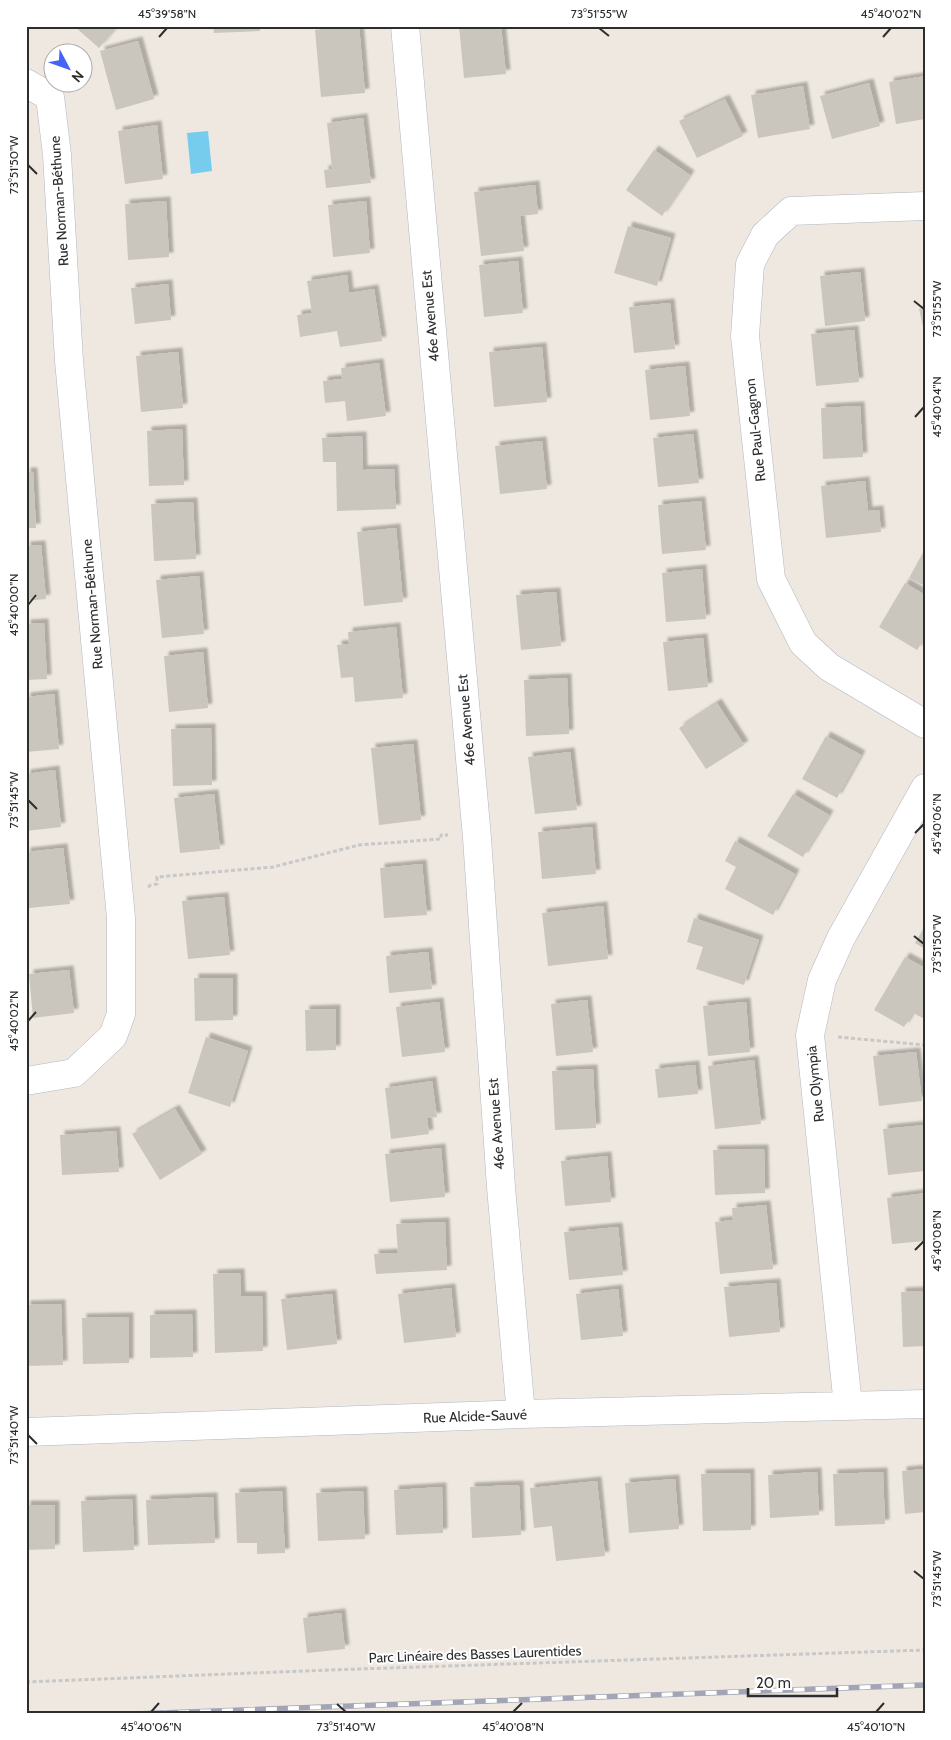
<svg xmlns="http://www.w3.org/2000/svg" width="951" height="1740" font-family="Cabin,sans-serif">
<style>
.water{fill:#76cced}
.building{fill:#cac6be;filter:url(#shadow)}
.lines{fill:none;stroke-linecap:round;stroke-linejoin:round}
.minor-casing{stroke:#b3b6c0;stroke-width:29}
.path{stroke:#c8c8c8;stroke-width:3;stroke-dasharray:4 2.5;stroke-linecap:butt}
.minor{stroke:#fff;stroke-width:28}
.rail-casing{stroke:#a2a5b6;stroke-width:5.5}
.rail{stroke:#fff;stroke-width:4;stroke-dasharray:11;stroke-linecap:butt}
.ticks{fill:none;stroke:#2d2d2d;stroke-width:2}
.labels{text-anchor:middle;stroke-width:4;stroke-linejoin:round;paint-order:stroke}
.street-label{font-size:14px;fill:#2d2d2d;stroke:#fff}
.neatline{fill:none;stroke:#2d2d2d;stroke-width:2}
.ticks-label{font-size:12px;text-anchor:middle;fill:#2d2d2d}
</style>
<defs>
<filter id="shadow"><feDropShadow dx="4.5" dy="-4.5" stdDeviation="1" flood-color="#0004"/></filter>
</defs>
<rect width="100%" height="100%" fill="#eee8e0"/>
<path class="water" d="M208,131L212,171L191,174L187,133Z"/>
<path class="building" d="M74,26H118L99,48Z
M213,26H260V31L214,33Z
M359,26L365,93L321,97L315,30Z
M459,26H501L506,74L464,78Z
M138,41L154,99L116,110L100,51Z
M925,76V119L896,124L889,82Z
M869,83L880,126L832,139L820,96Z
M803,86L810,129L758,138L751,95Z
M725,99L743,136L697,158L679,121Z
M363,118L371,183L326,188L324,170L332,169L327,123Z
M157,125L163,179L125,184L118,131Z
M654,150L690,175L662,216L626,190Z
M535,185L538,214L520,216L524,251L481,256L474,192Z
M166,201L169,257L128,260L125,204Z
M366,201L370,253L333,257L328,205Z
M628,226L671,238L657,286L614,273Z
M518,261L523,313L484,317L479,265Z
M860,272L865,321L825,326L820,276Z
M347,275L349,293L374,289L382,341L340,347L337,331L300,337L297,315L312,313L307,281Z
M168,284L171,320L135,324L131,288Z
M670,303L675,349L634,353L629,307Z
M925,308V331L924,332L919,309Z
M854,330L859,382L816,386L811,334Z
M542,347L547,402L494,407L489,352Z
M178,352L183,408L141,412L136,356Z
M379,363L386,416L347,421L345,401L325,403L323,381L342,379L341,368Z
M685,366L690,416L650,420L645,370Z
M860,406L863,457L823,459L821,408Z
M182,429L184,485L149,486L147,431Z
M693,434L699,483L658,487L653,438Z
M362,436L363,470L394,469L396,509L337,511L336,462H323L322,438Z
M542,441L547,489L500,494L495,446Z
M26,472H33L36,528H26Z
M865,481L868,511L879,510L881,532L826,538L821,486Z
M701,501L706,550L662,554L658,505Z
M193,502L196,559L154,561L151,504Z
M396,528L403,602L364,606L357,532Z
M41,545L46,599L26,601V546Z
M925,549V586L909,578Z
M702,569L706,619L666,622L662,573Z
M199,576L204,634L162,638L156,580Z
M905,583L925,595V638L917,650L879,627Z
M556,592L561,646L521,650L516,595Z
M44,623L47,679L26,680V624Z
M396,627L403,698L355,702L353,677L341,678L337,645L349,644L348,632Z
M703,638L708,687L668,691L663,642Z
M203,652L208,708L169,712L164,656Z
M567,678L569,734L526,736L524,680Z
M54,694L59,749L26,752V697Z
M717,703L744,745L706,769L679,728Z
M211,728L212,785L173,786L171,729Z
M826,736L861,755L837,798L802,779Z
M413,744L421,820L379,825L371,748Z
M570,752L577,810L535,814L528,757Z
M55,770L61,827L26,831V774Z
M214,794L220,849L180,853L174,798Z
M793,794L829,815L803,857L767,836Z
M592,827L596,874L542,879L538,832Z
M735,841L795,874L773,915L725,889L736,867L725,861Z
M63,848L70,904L29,908L26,882V852Z
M422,864L427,915L384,918L380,868Z
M224,897L230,955L188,959L182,901Z
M603,906L608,959L548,966L542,913Z
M694,918L759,940L744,985L696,969L703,947L687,942Z
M925,926V949L915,943Z
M428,952L432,989L389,993L386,956Z
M905,957L925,968V1019L913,1013L904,1027L874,1010Z
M69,970L74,1013L33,1018L29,974Z
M194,978H233V1020L195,1021Z
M587,1000L593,1052L556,1056L551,1004Z
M439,1002L445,1052L402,1057L396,1007Z
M746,1002L750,1052L708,1056L703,1006Z
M336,1009V1050L306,1051L305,1010Z
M206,1037L248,1051L230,1107L188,1093Z
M916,1052L922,1101L879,1106L873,1056Z
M754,1060L761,1124L715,1129L708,1066Z
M695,1065L698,1094L658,1098L655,1069Z
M593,1069L596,1128L555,1130L552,1071Z
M432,1081L437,1117L427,1118L429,1134L391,1139L385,1088Z
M175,1109L202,1154L160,1180L132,1134Z
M925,1125V1171L888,1175L883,1129Z
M116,1131L119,1172L62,1175L60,1135Z
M441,1148L445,1197L390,1202L385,1154Z
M764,1149L765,1193L715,1195L713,1150Z
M607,1156L611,1202L565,1206L561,1161Z
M925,1193V1241L892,1244L887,1198Z
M766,1205L773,1269L720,1274L715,1222L733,1220L732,1208Z
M445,1222L447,1270L376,1274L374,1254L398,1253L396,1224Z
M618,1227L623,1275L569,1280L564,1232Z
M240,1273L241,1296H262L263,1351L215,1353L213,1274Z
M776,1283L780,1332L729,1337L724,1287Z
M451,1288L456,1337L404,1343L398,1294Z
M618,1289L623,1336L581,1340L576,1294Z
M925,1291V1346L903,1347L901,1292Z
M332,1294L337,1344L287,1350L281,1299Z
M61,1304L63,1365L26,1366V1305Z
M192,1314L193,1357L150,1358V1315Z
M129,1317V1363L83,1364L82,1318Z
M925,1469V1512L905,1514L902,1471Z
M817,1472L819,1515L770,1518L768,1475Z
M883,1472L885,1524L835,1526L833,1474Z
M750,1473L751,1530L703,1531L701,1474Z
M675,1479L679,1529L629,1533L625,1483Z
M597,1481L605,1556L556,1561L552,1526L534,1528L530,1488Z
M519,1485L521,1535L472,1538L470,1487Z
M442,1487L443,1533L396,1535L394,1490Z
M282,1491L285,1553L257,1554V1543H237L235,1493Z
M363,1491L365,1539L318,1541L316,1493Z
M213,1497L215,1543L148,1545L146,1500Z
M132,1499L134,1550L83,1552L81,1501Z
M26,1505H55V1549L26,1550Z
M341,1613L345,1649L307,1653L303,1618Z"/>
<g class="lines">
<g class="minor-casing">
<path id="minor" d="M405,26L477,838L501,1187L521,1414
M26,83L50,97L57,155L69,361L121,918V1014L113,1036L74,1073L26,1081
M925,206L791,211L765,235L750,264L745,336L771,579L803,643L829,667L925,724
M848,1406L810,1035L822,980L841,938L925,788
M26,1432L521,1414L925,1404"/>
</g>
<path class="path" d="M148,887L151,885L157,884V877L273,867L359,845L441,839V835H448
M838,1037L925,1045
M26,1682L329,1670L925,1650"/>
<use href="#minor" class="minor"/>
<g class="rail-casing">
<path id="rail" d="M134,1714L925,1685"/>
</g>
<use href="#rail" class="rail"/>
</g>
<path class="ticks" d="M599,28L609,36M159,37L167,28M883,37L891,28M28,165L37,174M914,301L924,309M915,417L924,407M28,605L36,595M28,800L37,809M915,833L924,824M914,936L924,944M28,1021L36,1012M915,1250L924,1241M28,1435L37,1444M914,1571L924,1579M337,1704L346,1712M151,1712L159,1703M513,1712L522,1703M876,1712L884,1703"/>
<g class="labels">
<g class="street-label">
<text transform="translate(59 201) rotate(-94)" y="5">Rue Norman-Béthune</text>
<text transform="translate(430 316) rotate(-95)" y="5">46e Avenue Est</text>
<text transform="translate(755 430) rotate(-96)" y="5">Rue Paul-Gagnon</text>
<text transform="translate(92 604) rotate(-95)" y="5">Rue Norman-Béthune</text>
<text transform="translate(466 720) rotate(-95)" y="5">46e Avenue Est</text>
<text transform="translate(815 1084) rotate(-96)" y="5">Rue Olympia</text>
<text transform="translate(496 1124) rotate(-94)" y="5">46e Avenue Est</text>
<text transform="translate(475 1416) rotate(-2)" y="5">Rue Alcide-Sauvé</text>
<text transform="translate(475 1654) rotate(-2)" y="5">Parc Linéaire des Basses Laurentides</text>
</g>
</g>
<rect width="951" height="1740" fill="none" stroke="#ffffff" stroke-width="55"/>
<g transform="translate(68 68) rotate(131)"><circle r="24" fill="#ffffff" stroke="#ababab"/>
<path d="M0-4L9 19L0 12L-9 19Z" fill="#4463f7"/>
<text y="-8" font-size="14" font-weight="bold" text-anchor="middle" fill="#2d2d2d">N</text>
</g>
<path d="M748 1688v8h89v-8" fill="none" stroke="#2d2d2d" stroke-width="2.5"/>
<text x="756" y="1688" font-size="15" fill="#2d2d2d" stroke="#ffffff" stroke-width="4" paint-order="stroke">20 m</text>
<rect x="28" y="28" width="896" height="1684" class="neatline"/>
<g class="ticks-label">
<text x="167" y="18">45°39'58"N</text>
<text x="599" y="18">73°51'55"W</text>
<text x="891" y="18">45°40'02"N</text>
<text transform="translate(14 165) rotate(-90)" y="4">73°51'50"W</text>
<text transform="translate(937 309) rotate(-90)" y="4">73°51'55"W</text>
<text transform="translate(937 407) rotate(-90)" y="4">45°40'04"N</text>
<text transform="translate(14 605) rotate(-90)" y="4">45°40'00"N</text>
<text transform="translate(14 800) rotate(-90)" y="4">73°51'45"W</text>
<text transform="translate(937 824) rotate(-90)" y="4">45°40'06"N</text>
<text transform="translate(937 944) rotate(-90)" y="4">73°51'50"W</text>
<text transform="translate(14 1021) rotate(-90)" y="4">45°40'02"N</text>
<text transform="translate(937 1241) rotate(-90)" y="4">45°40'08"N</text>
<text transform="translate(14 1435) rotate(-90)" y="4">73°51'40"W</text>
<text transform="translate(937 1579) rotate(-90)" y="4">73°51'45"W</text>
<text x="151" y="1731">45°40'06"N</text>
<text x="346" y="1731">73°51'40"W</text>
<text x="513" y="1731">45°40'08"N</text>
<text x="876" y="1731">45°40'10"N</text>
</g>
</svg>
